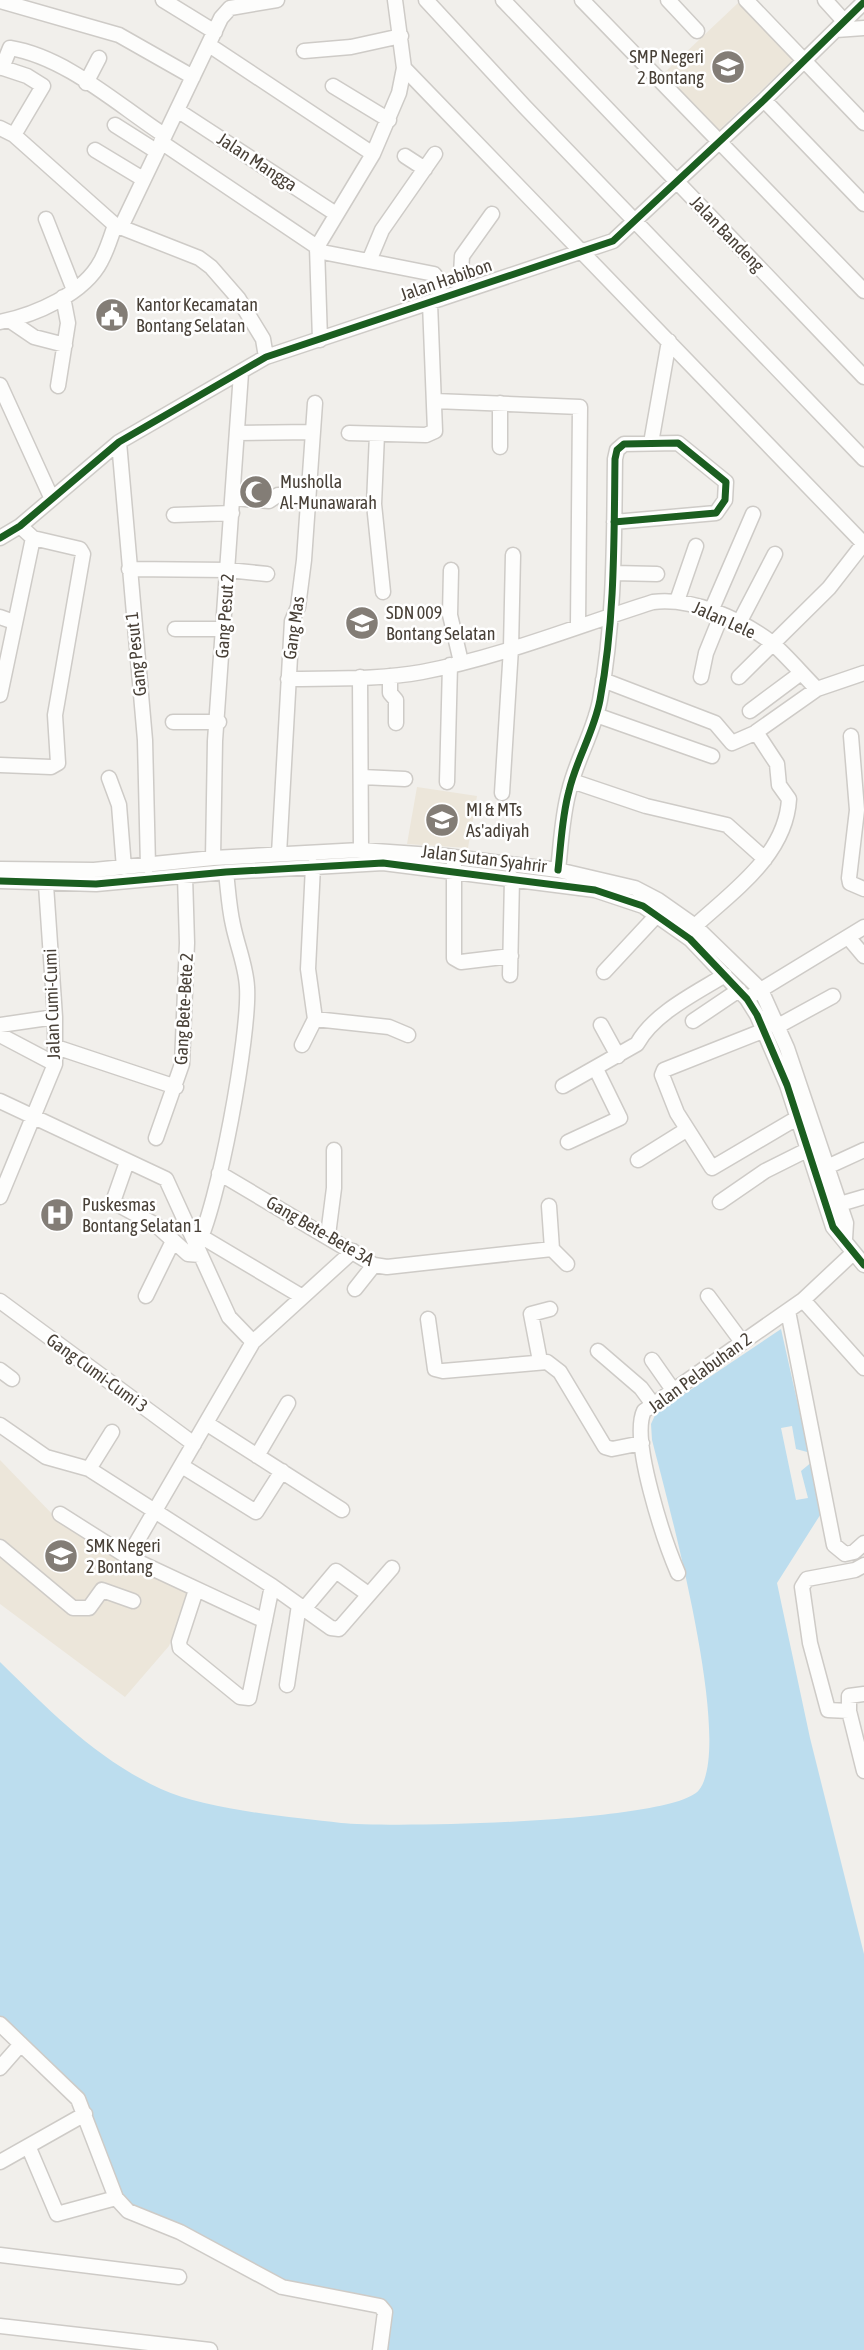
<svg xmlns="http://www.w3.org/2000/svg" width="864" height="2350" font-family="'Asap Condensed',sans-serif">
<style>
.education{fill:#ece6da}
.water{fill:#bcddee}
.pier{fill:#f1efeb}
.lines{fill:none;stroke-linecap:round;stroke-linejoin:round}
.minor-casing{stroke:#cecbc7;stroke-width:17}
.minor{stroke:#fdfdfc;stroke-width:14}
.cycleway-casing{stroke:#fff;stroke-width:11}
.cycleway{stroke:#1b5e20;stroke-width:7}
.labels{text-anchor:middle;stroke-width:5;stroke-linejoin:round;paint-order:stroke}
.poi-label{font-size:18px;fill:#484037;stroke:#fff;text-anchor:start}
.street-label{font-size:18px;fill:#484037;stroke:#fff}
</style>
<rect width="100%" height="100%" fill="#f1efeb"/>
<path class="education" d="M738,3L793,60L719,130L664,73Z
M417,787L477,796L468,848L407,844Z
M0,1460L56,1518L189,1593L169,1646L125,1697L0,1604Z"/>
<path class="water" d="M781,1329L822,1512L777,1583L810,1738L864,1954V2350H388V2305L298,2291L126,2204L79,2094L0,2018V1662C51,1712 95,1758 161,1789C207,1810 290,1817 341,1823C392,1828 673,1823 699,1790C735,1744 667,1499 652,1440L651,1424L656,1413Z"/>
<path class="pier" d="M792,1426L796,1449L811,1453L813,1461L801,1471L808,1498L796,1500L781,1428Z"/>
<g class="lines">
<g class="minor-casing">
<path id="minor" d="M163,0L215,32
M426,0L525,107L864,459
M503,0L864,377
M582,0L864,291
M668,0L697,31
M746,0L864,123
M825,0L844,21
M0,1L119,35L193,77
M836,30L864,28
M209,45L373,154
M304,51L351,47L401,36
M0,67L27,76L43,86L14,135
M2,68L10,48C66,57 118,105 164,135
M404,68L864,544
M86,83L99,58
M333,86L389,120
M764,100L864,204
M177,110L336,214
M115,125L156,151
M0,128L14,135L115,225L199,258L211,267L238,298L263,339L266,357
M161,142L317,247
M95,150L143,179
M405,156L425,169
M46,219L74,290
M121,227L221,18L230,8L277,0
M317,251L434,274L438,279L440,299
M369,261L382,230L435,154
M460,292L462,256L492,214
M9,320L34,337L65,345
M0,322C35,315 84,294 101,261C107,250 111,237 115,225
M320,340L317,247L373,154L399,93L404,68L395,0
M0,385L51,497
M58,386L68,323L63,297
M435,401L580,407L578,625
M500,403V447
M237,433L312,432
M349,433L426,435L435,431L430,303
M377,434L374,504L383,592
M119,442L145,740L148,866
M651,443L669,341
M233,498L269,501L278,495H308
M174,515L232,513
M0,538L20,526L119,442L266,357L613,241L764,100L864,2
M129,569L228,570L267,574
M451,570L450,615L461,662
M614,573L657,574
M677,601L696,546
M711,611L753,514
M0,617L14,622
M739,623L775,554
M175,629H224
M390,676V693L396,700V723
M360,677L361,850
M701,677L706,653L721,616
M739,677L829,588L864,543
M288,679C332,678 378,680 422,672C501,657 577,626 653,602C692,597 740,619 771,642C787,656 802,674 817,689
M603,680L715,723L732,743L755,733
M0,695L33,538
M750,711L801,673
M596,715L712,756
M173,722H219
M851,736L857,810L849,878L850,883L864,889
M0,765L51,767L58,763L55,715L83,554L80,549L33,538L20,526
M362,777L405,779
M109,778L119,805L124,868
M572,781L646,806L727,825L765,859
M447,782L450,665
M502,793L511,648L513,555
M279,854L292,621L298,607L304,560L315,403
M213,858L215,741L241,373
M454,861V958L461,962L511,956
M0,869L94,870L213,858L361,850L446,856L558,870L635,888L658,900L695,926L761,990L787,1048L846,1223L845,1239
M558,870C561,844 562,816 569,791C576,760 594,732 600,700C615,620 614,540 615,459L617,450L624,444L678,443L726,482L725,500L716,513L614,522
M0,881L96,884L226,872L383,863L595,890L643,906L690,939L747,999L757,1015L787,1085L833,1227L864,1265
M695,926C733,891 786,855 789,799L779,785L777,764L756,732L817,689L864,673
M848,937L864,956
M604,972L657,915
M510,975L512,878
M754,994L864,927
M315,1019L389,1027L408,1035
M693,1021L739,990
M0,1025L55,1017
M601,1025L618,1056
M778,1026L833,996
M765,1030L664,1070L662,1075L677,1113L712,1168L797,1118
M0,1035L55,1064
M302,1045L315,1019L308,969L313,866
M56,1047L176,1087
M563,1086L637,1044C654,1013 696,993 725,975
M0,1101L166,1179L229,1317L253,1342L128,1557
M156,1138L182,1064L187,943L185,876
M568,1142L620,1118L596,1069
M638,1160L686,1130
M127,1162L114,1199L115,1203L156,1225L188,1254L200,1255
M827,1167L864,1150
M219,1173L374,1265L387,1267L552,1249
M0,1197L55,1064V1017L46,885
M720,1202L765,1171L807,1150
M840,1204L864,1197
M549,1206L552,1249L567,1264
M328,1235L334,1188V1150
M202,1237L301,1296
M196,1248C218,1209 250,1033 247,987C246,966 237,945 233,925C229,908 228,889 226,872
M355,1289L374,1265
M146,1296L173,1241
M708,1296L742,1342
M803,1300L864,1368
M0,1301L194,1444
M788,1311L834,1545L845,1554L854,1552L864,1543
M428,1319L435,1369L443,1371L547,1362L560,1372L605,1447L612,1449L642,1443
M253,1342L353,1251
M598,1351L641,1388L652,1403
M652,1360L673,1390
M540,1361L531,1314L550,1309
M0,1370L12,1379
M206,1423L342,1510
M0,1425L46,1457L89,1469L272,1586L249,1698L240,1697L180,1648L179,1642L196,1590
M257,1456L288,1403
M182,1466L256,1512L282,1471
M89,1469L112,1432
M60,1514L128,1557L265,1621
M0,1547L73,1608H89L102,1590L133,1601
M864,1565L855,1570L807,1579L802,1587L810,1643L828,1710L849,1711L864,1771
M678,1573C665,1543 630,1440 644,1411L803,1300L852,1254
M272,1586L331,1628L339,1629L392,1568
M304,1609L336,1571L368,1594
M287,1685L299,1605
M849,1711V1696L864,1694
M0,2024L78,2099L116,2198L128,2211L180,2232L282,2287L380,2306L385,2312L380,2350
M0,2068L21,2044
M29,2148L57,2214L116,2198
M0,2162L85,2114
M0,2255L179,2277
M0,2326L210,2350"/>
</g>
<use href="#minor" class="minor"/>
<g class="cycleway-casing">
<path id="cycleway" d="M0,538L20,526L119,442L266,357L613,241L764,100L864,2
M558,870C561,844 562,816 569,791C576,760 594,732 600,700C615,620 614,540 615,459L617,450L624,444L678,443L726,482L725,500L716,513L614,522
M0,881L96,884L226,872L383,863L595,890L643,906L690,939L747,999L757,1015L787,1085L833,1227L864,1265"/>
</g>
<use href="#cycleway" class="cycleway"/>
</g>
<defs>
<g id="school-disc" transform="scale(1.75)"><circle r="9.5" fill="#837d76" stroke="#fff"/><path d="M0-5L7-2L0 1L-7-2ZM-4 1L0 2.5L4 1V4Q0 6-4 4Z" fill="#fff"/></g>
<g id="civic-disc" transform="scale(1.75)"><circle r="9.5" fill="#837d76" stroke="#fff"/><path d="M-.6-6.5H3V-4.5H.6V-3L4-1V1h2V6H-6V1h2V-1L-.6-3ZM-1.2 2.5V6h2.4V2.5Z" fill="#fff"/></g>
<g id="mosque-disc" transform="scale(1.75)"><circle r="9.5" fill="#837d76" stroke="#fff"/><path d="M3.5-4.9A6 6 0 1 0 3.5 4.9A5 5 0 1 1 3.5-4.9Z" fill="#fff"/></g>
<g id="hospital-disc" transform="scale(1.75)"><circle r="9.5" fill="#837d76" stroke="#fff"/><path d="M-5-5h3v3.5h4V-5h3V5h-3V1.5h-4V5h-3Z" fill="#fff"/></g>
</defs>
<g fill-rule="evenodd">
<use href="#school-disc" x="728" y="67"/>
<use href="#civic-disc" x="112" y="315"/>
<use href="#mosque-disc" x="256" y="492"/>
<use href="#school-disc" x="362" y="623"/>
<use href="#school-disc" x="442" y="820"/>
<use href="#hospital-disc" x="57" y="1215"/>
<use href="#school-disc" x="61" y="1556"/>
</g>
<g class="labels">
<g class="poi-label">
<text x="704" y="63" text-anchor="end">SMP Negeri<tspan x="704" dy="21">2 Bontang</tspan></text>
<text x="136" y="311">Kantor Kecamatan<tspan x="136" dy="21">Bontang Selatan</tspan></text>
<text x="280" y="488">Musholla<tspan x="280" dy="21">Al-Munawarah</tspan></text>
<text x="386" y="619">SDN 009<tspan x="386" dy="21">Bontang Selatan</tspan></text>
<text x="466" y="816">MI &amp; MTs<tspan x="466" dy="21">As'adiyah</tspan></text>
<text x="82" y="1211">Puskesmas<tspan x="82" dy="21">Bontang Selatan 1</tspan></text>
<text x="86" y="1552">SMK Negeri<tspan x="86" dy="21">2 Bontang</tspan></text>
</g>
<g class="street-label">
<text transform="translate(257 162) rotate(33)" y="6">Jalan Mangga</text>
<text transform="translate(727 234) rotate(46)" y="6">Jalan Bandeng</text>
<text transform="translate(446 280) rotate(-19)" y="6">Jalan Habibon</text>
<text transform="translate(225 616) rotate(-86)" y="6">Gang Pesut 2</text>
<text transform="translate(724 620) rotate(24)" y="6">Jalan Lele</text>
<text transform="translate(294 628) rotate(-82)" y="6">Gang Mas</text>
<text transform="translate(136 654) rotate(-96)" y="6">Gang Pesut 1</text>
<text transform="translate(484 859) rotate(7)" y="6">Jalan Sutan Syahrir</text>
<text transform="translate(52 1004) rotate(-92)" y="6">Jalan Cumi-Cumi</text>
<text transform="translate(184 1009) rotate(-87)" y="6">Gang Bete-Bete 2</text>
<text transform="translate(320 1231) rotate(30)" y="6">Gang Bete-Bete 3A</text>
<text transform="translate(97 1373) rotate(36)" y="6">Gang Cumi-Cumi 3</text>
<text transform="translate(700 1373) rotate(-36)" y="6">Jalan Pelabuhan 2</text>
</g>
</g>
</svg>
